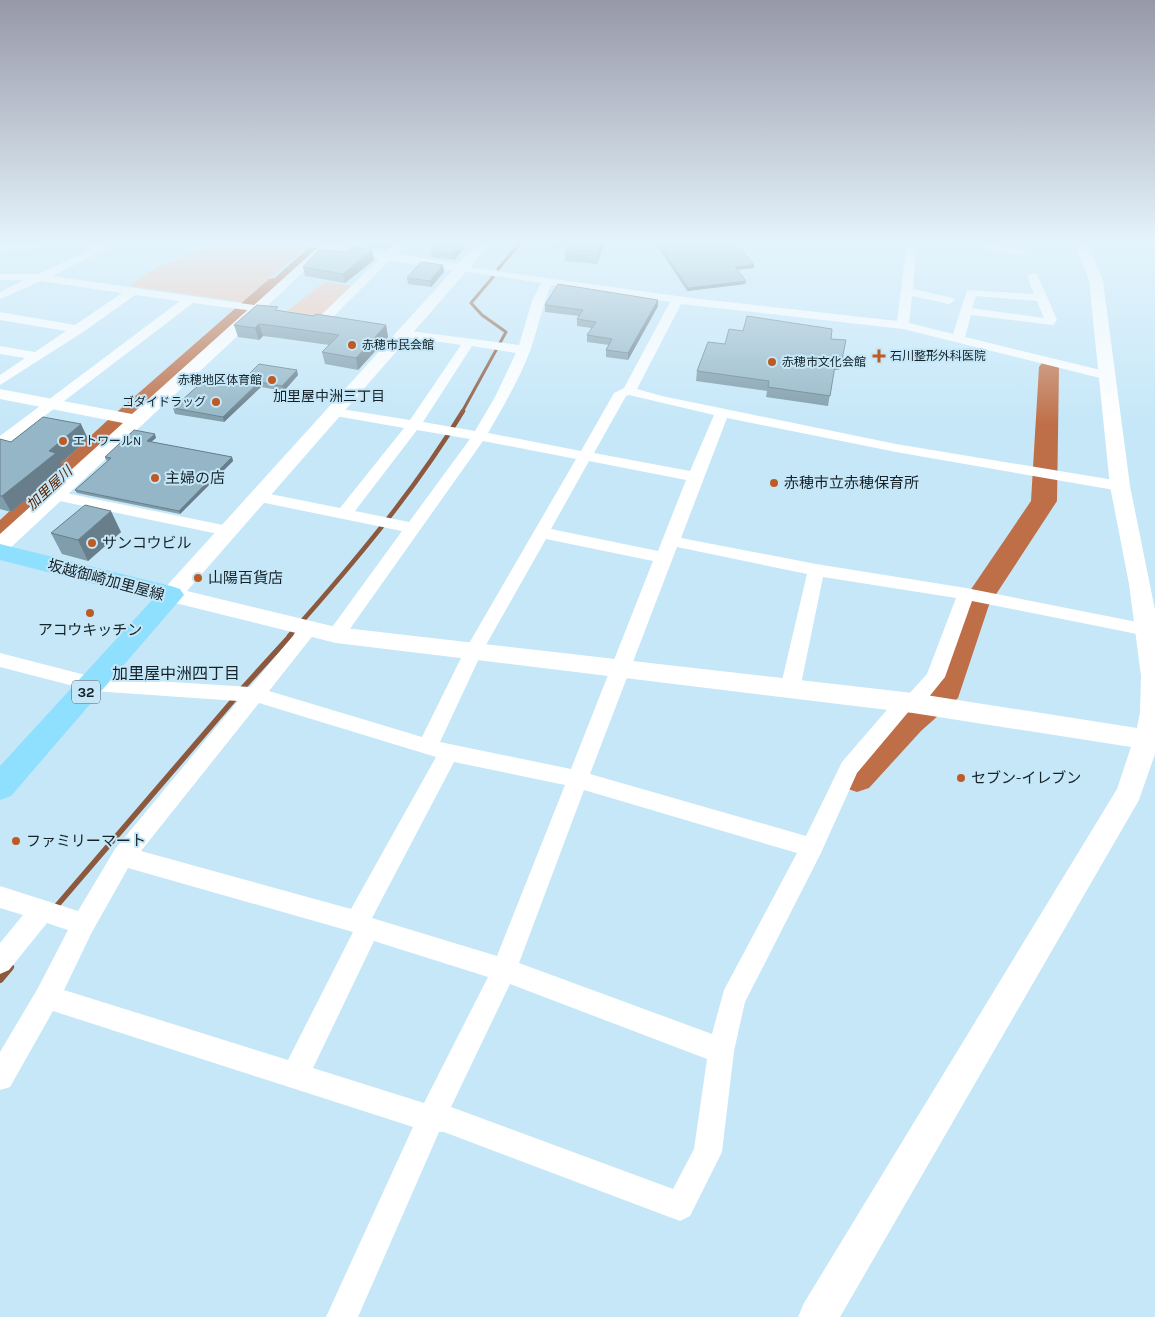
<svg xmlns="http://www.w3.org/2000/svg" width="1155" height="1317" font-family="Karla,'Noto Sans JP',sans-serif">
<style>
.green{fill:#f5c1a9}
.water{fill:#bf6f47;stroke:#8c583e}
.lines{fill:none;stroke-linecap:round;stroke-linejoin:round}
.stream-far3{stroke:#8c583e;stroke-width:3}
.stream-far2{stroke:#8c583e;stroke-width:4.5}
.stream-far1{stroke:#8c583e;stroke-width:5.5}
.stream{stroke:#8c583e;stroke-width:8}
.river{fill:#bf6f47;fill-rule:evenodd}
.minor{fill:#fff;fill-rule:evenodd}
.tertiary{fill:#fff;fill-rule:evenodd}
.primary{fill:#8fdffe;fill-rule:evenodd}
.wall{fill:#7f9daa}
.shaded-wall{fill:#687f8b}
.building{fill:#94b6c6;stroke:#687f8b}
.poi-dot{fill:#be5a23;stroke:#c5e7f8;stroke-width:2}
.labels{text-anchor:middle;stroke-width:4;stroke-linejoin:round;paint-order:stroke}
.far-poi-label{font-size:12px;fill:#152228;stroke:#c5e7f8;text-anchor:start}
.far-neighbourhood-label{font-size:14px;fill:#152228;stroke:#c5e7f8}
.far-water-label{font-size:14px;font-style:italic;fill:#572203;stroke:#c5e7f8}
.shield{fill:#c5e7f8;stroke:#4a5d66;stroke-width:1}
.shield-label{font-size:14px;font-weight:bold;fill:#152228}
.poi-label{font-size:15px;fill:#152228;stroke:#c5e7f8;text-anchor:start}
.street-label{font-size:15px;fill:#152228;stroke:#c5e7f8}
.neighbourhood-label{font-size:16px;fill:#152228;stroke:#c5e7f8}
</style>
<rect width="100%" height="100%" fill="#c5e7f8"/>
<path class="green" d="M221,241H264L305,248L242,302L130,286L150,271Z
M325,282L352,286L323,316L287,311Z"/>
<path class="water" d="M310,247L316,249L257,304H247Z"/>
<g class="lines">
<path class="stream-far3" d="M498,269L522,241
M462,412L506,332L482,315L471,303L493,277"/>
<path class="stream-far2" d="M289,636C352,565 414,492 463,411"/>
<path class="stream-far1" d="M241,690L291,635
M54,909L236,697"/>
<path class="stream" d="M0,979L10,967"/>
<path class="river" d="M275,278L281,279L284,283L281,287L126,428L9,540L0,542V520L110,418L269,279Z
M1049,361L1056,363L1059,367L1057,501L989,605L958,698L921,731L869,788L857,792L845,788L840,778L845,768L899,713L934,684L961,604L1031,501L1039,367L1042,363Z"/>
<path class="minor" d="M50,241L103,244L108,241H122L52,276L254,305L325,241H336L261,312L193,303L5,446L0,447V436L180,301L135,295L83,332L0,385V375L25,358L0,354V346L35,352L66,331L0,320V312L75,325L122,293L41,281L0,299V292L24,280H0V274H38L92,249L72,246L0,250V244Z
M398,241H409L328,322H320L318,319L320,316Z
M907,241H917L913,289L953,298L955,300L949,304L912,296L909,323L953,334L967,290L1034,294L1027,276L1033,273L1037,274L1057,320L1053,325L971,315L965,337L1113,373L1115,376L1108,380L903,329L681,304L637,389L662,396L896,444L1120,481L1128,486L1125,489L1120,491L896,452L727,418L681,538L816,564L966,588L1147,624L1153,625L1155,632L1147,636L972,601L945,677L920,708L910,710L857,773L820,855L745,1002L734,1051L722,1152L690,1216L680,1221L444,1132H439L358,1317H326L413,1127L53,1011L10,1087L0,1090V1052L38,988L68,930L47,923L9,970L0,974V943L23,915L0,908V886L78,911L115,849L238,701L93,691L0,667V653L93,677L250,687L303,624L309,623L315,624L318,629L269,691L422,737L464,652L576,459L483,441L342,640L336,642L330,640L327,635L330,630L402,531L260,502L252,497L260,492L340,508L404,428L330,415L328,412L330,409L335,408L410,420L461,345L406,337L402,336L400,333L402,330L519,345L532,301L541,283L462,271L458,270V266L692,298L897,321ZM551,285L670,302L624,388L614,393L581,451L488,433C503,407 519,380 530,351C538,329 542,306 551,285ZM976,296L1037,301L1044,318L972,308ZM472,346L516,353L495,397L475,431L423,422ZM629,395L714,415L690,471L594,453L626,396ZM417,430L470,439L409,522L355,511ZM589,461L686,480L658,551L551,529ZM546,539L653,561L571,769L440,742L482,652ZM677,547L807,574L780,689L783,694L790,696L797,694L800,689L823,577L956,598L927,674L908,695L898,697L842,762L806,836L590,774ZM259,703L436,757L351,909L141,851ZM454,762L565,785L497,956L372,918ZM584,790L797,853L724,990L712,1034L519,963ZM128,868L353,932L288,1060L64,990L92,932ZM374,941L488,977L424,1103L313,1068ZM510,984L707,1059L694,1149L673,1189L451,1107Z
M959,241H979L1026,251L1027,253L1022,256L964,244Z
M56,491L228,526L234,527L236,531L234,535L228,536L50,499L48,496L50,493Z"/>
<path class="tertiary" d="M292,241H323L458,264L479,241H493L187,591L336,627L913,693L1137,728L1140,712L1141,676L1129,584L1110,486L1089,281L1074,241H1088L1103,281L1130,486L1155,610V754L1139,800L840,1317H798L804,1303L1117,789L1131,747L913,713L336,643L163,600L160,595L163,590L452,271L299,245Z
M257,304L265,307L268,310L265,313L260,315L7,551L0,553V534L123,423L0,399V389L132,414L252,306Z"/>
<path class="primary" d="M0,544L171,586L180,589L184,595L11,796L0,800V766L153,599L0,560Z"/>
</g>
<path class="wall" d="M364,241H395L387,249L364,246Z
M539,241H605L597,264L565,261V249L569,241L558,248L539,243Z
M654,241H734L754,265V268L737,270L745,284L687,291Z
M464,249L454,260L432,257L431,251Z
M372,250L374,260L345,283L305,276L303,267L346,252Z
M443,265L444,272L431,287L408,284L407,278Z
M545,305L658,306L628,360L606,357V350L609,345L587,342V335L592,328L577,326V319L579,316L545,312Z
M279,311L386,325L388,337L358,370L325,364L322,352L329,345L279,338L263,336L259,340L238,337L234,325Z
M743,331L846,340L839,370H834L828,406L766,397L767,391L696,381L697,371L725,344Z
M298,375L284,391L261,387L224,422L175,414L173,408L240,383Z
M156,438L151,442L232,457L233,461L180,514L77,493L75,490L108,461L106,460L105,457Z
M0,439L11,442L88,439L61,463L64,468L11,512L0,509Z
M121,532L88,561L62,554L51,533Z"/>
<path class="shaded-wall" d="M388,241H395L387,249L386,243Z
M558,241H569L558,248Z
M601,241H605L597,264L598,251Z
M463,243L464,249L454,260L453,254Z
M372,250L374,260L345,283L343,274Z
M443,265L444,272L431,287L430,281Z
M754,265V268L734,270L735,267Z
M746,281L745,284L687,291L688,288Z
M658,300V306L628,360V353Z
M259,324L263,336L259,340L255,328Z
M386,325L388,337L358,370L356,358Z
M297,370L298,375L284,391L282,386Z
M259,382L261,387L224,422L223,417Z
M81,424L88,439L61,463L64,468L11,512L2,496L49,451Z
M155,434L156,438L148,444L147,441Z
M232,457L233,461L180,514L179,511Z
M111,511L121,532L88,561L78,540Z"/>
<path class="building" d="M372,241H388L386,243Z
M440,241H449L463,243L453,254L431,251Z
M569,241H601L598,251L565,249Z
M656,241H734L754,265L735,267L746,281L688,288Z
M352,247L372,250L343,274L303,267L319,250L346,252Z
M421,262L443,265L430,281L407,278Z
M558,284L658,300L628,353L606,350L612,339L587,335L596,322L577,319L583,310L545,305Z
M257,305L278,307L275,310L314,316L316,314L386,325L356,358L322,352L339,335L276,326L259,324L255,328L234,325Z
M747,316L832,329L831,339L846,340L842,360H836L830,396L768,387L769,381L697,371L708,342L725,344L729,329L743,331Z
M259,364L297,370L282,386L259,382L223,417L173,408L207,378L240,383Z
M43,417L81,424L49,451L56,453L2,496H0V439L11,442Z
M134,430L155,434L147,441L232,457L179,511L75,490L111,458L105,457Z
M85,505L111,511L78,540L51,533Z"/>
<linearGradient id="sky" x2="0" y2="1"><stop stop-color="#9798a8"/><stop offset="0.57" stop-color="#e5f4fc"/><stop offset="1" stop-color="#e5f4fc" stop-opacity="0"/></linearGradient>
<rect width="1155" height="425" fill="url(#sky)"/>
<g class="poi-dot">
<circle cx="352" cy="345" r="5"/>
<path d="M876.5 348.5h5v5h5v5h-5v5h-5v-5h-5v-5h5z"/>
<circle cx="772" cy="362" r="5"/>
<circle cx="272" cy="380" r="5"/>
<circle cx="216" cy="402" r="5"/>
<circle cx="63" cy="441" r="5"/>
<circle cx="155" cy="478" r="5"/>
<circle cx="774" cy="483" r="5"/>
<circle cx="92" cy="543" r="5"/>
<circle cx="198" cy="578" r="5"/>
<circle cx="90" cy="613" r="5"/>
<circle cx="961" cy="778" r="5"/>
<circle cx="16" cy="841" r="5"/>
</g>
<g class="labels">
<g class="far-poi-label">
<text x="362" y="349">赤穂市民会館</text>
<text x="890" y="360">石川整形外科医院</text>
<text x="782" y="366">赤穂市文化会館</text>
<text x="262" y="384" text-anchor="end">赤穂地区体育館</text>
<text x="206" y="406" text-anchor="end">ゴダイドラッグ</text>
<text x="73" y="445">エトワールN</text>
</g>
<g class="far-neighbourhood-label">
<text x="329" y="401">加里屋中洲三丁目</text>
</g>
<g class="far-water-label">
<text transform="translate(49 488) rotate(-43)" y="5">加里屋川</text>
</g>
<rect class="shield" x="72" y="680.5" width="28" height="23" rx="4"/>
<g class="shield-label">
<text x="86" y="697">32</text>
</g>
<g class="poi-label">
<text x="165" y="483">主婦の店</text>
<text x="784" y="488">赤穂市立赤穂保育所</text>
<text x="102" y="548">サンコウビル</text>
<text x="208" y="583">山陽百貨店</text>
<text x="90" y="635" text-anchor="middle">アコウキッチン</text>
<text x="971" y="783">セブン-イレブン</text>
<text x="26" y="846">ファミリーマート</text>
</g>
<g class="street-label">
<text transform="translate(106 580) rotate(15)" y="5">坂越御崎加里屋線</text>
</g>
<g class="neighbourhood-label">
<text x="176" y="679">加里屋中洲四丁目</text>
</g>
</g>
</svg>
